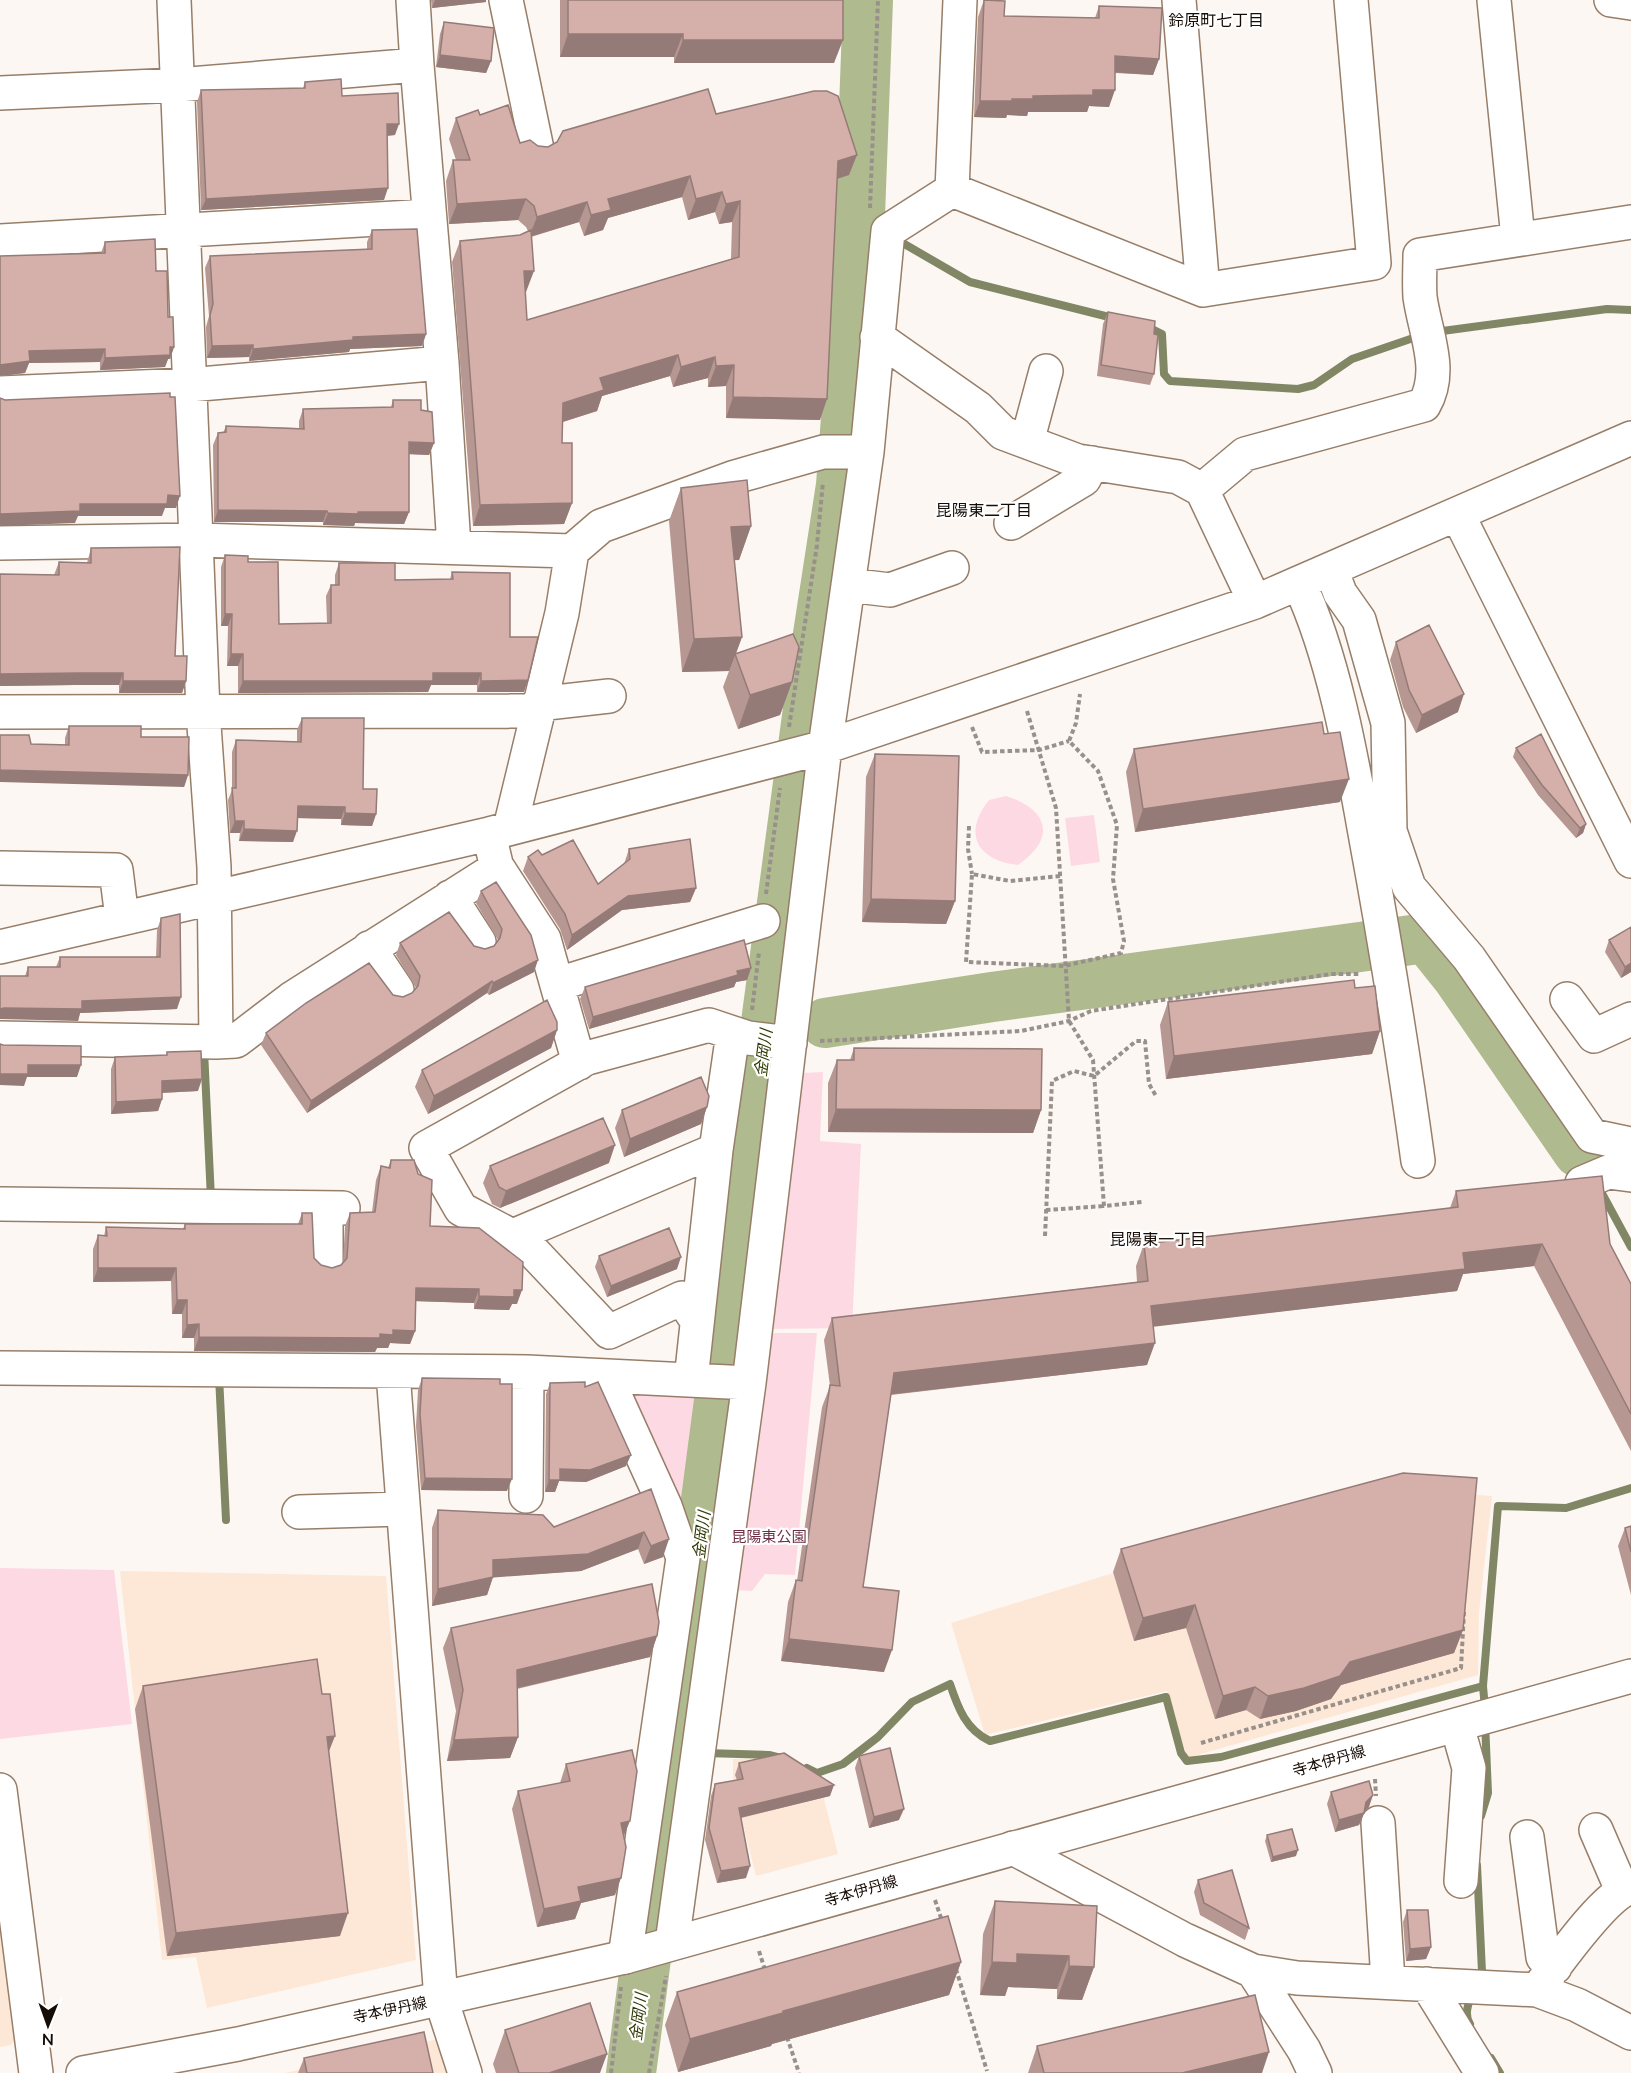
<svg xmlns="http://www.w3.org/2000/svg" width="1631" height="2073" font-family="Mulish,'Noto Sans JP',sans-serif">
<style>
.built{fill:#fde8d7}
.green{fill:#fddae3}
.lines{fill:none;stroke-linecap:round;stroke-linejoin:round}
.stream{stroke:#818665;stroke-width:8}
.river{stroke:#afbb8e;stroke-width:50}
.minor-casing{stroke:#977e69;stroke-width:36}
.major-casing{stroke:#977e69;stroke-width:36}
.path{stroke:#98908b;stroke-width:4;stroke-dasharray:4.5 3;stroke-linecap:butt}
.minor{stroke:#fff;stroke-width:33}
.major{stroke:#fff;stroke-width:33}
.wall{fill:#b79792;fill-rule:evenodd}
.shaded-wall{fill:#957b77}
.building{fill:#d5b0aa;stroke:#957b77;stroke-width:1.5}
.labels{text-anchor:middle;stroke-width:4.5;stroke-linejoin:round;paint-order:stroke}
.park-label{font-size:15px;fill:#6e2f46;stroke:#fff}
.street-label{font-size:15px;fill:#160c06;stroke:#fff}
.neighbourhood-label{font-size:16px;fill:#160c06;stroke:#fff}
.water-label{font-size:16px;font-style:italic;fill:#313b05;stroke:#fff}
</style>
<rect width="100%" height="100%" fill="#fdf7f3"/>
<path class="built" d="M1389,1488L1492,1496L1479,1613L1478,1675L1187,1758L1167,1691L985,1735L951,1623Z
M120,1571L386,1576L416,1960L207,2008L196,1957L162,1960Z
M770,1758L819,1779L838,1854L756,1876L733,1784V1759Z
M0,1898L18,2034L11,2045L0,2047Z
M438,2039L449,2073H285Z"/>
<path class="green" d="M1006,796C1050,810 1056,839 1018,865C977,860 962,834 989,800Z
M1094,815L1100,862L1071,866L1065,818Z
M823,1072L820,1141L861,1144L852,1328L768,1329L802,1073Z
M765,1333H817L795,1575L765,1574L752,1591L732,1590Z
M614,1382L701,1387L683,1533Z
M0,1568L114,1570L132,1724L0,1739Z"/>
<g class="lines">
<path class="stream" d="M859,223L880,232
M894,238L970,282L1117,319
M1144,325L1162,334L1164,374L1170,381L1298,389L1314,385L1352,359L1422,335
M1435,332L1607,309L1631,310
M204,1050L211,1199
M1578,1152L1577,1158L1589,1174
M1598,1186L1631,1247
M219,1376L226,1520
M1485,1709L1483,1686L1498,1506L1566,1508L1631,1488
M672,1751L692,1752
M705,1753L769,1755L781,1758
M807,1768L817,1773L843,1764L878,1737L912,1702L950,1684C958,1708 966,1730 990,1741L1166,1697L1181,1753L1187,1761L1221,1757L1483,1686
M1481,1816L1488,1793L1485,1722
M1477,1865L1482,1972L1479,1980
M1470,2024C1464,2015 1468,2004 1472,1994
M1491,2058L1500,2073"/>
<path class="river" d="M825,1023L992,997L1426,938L1458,978L1578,1152L1631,1157
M631,2073L726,1347L756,1097L818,634L841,485L859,243L868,0"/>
<g class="minor-casing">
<path id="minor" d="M413,0L417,65
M506,0L537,149
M1179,0L1203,290
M1494,0L1518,238
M1611,0L1631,3
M0,93L178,85L417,65L442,363L454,546
M952,190L1203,290L1374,263L1351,0
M0,241L429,216
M877,337L978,408L1003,433L1078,461L1178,477L1202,490L1245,454L1424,405C1444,371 1425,333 1420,297C1419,283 1420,269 1420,255L1631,222
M0,393L189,385L442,363
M1027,442L1046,371
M1202,490L1255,602
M1458,515L1631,861
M1011,523L1084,479L1092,463
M0,543L197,540L572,551L601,526L735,477L823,452H867
M1331,569L1340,593L1359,620L1388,723L1390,831L1409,887L1469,958L1592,1136L1631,1144
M1299,583C1333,655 1351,754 1365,833C1385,942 1403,1051 1418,1161
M848,585L890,590L952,568
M538,704L609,696
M0,712L537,711
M510,828L562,613L572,551
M496,865L544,939L579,1063
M0,868L116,870L122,918
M450,897L479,942
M0,947L489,834L825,747L1255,602L1631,438
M369,948L397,990
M558,984L763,921
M1567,999L1594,1036L1631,1019
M0,1038L216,1042L214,867L203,711L174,0
M216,1042L236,1041L291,999L497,868L489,834
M1582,1183L1608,1172L1631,1175
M0,1204L343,1208
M513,1236L716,1150
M326,1263V1208
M697,1321L682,1298L609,1332L525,1243L461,1209L426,1148L587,1058L709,1025L748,1038L790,1043
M0,1368L527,1372L749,1383
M393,1373L441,1999L465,2073
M606,1376L665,1506L683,1558L625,1957
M691,1380L716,1150L733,1033
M526,1496L527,1372
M299,1512L402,1509
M1457,1726L1469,1768L1461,1881
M0,1790L36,2073
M1378,1823L1388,1981
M1596,1830L1622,1890
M1527,1837L1543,1957L1555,1967
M1013,1848L1185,1940L1253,1971L1297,1978L1537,1990L1577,2005L1631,2033
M672,1943L749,1383L825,747L867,452L888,231L952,190L960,0
M1253,1971L1304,2050L1315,2073
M1427,1984L1482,2073
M1537,1990C1556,1965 1604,1895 1631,1887"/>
</g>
<g class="major-casing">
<path id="major" d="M83,2073L238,2044L625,1957L1631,1676"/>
</g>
<path class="path" d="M870,208L878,0
M1027,711L1056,808L1069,1021L1093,1060L1104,1206L1142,1202
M789,727L817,545L823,482
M972,727L982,752L1039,750L1069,741
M969,826L968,849L972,874
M1060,876L1010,881L972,874L966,962L1064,966L1121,953L1124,941L1113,879L1117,825L1098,771L1069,741L1076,723L1080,694
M766,894L780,788
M752,1010L759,952
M820,1041L1021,1031L1069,1021L1091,1011L1331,974H1359
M1046,1210L1104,1206
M1045,1236L1052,1081L1074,1071L1094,1076L1136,1041H1145L1149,1084L1156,1096
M1201,1743L1461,1668L1464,1612
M1375,1779L1376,1796
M935,1900L942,1921
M759,1951L765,1970
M956,1969L987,2071
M787,2037L799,2073
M611,2073L621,1987
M649,2073L666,1976"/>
<use href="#minor" class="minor"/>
<use href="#major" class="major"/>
</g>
<path class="wall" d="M431,0H486V2L432,8Z
M560,0H843L834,63H674V57H560Z
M984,0L1004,16L1095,18L1099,6L1159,59L1153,75L1115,73L1109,107L1089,106L1087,112H1028L1027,116L1007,115L1006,118L974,117L978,17Z
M444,22L491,61L486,73L436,67L440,34Z
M305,82L342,96L395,135L387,136L384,200L201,210L197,102L201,90L303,88Z
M716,114L849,175L837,179L820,420L726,418V386L708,387V378L673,387L670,376L602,396L597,411L563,422L562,443L572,503L564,524L473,526L452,262L460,241L520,235L528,231L526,227L518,220L449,224L446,181L453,160H456L449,139L456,118L480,115L520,143L548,147ZM682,197L688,220L715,212L719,224L732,222L731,259L527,320L525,292H526L531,237L579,222L584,236L603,230L608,218Z
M372,230L426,334L422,346L350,349L349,352L249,361V357L207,358L206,327L209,316L205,268L210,256L367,249V242Z
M105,242L156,271L174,347L170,359H168L165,367L100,370V362L29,363L25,373L0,376V256L101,253Z
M1108,312L1154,334V374L1150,385L1097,376L1103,324Z
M393,400L421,410L434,443L429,455L409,454V512L404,524L355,523L354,526L323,525V522H214L213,445L218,433H223L226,426L299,428V421L303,409L391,407Z
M681,488L751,526L739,560H734L742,637L736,654L792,682L780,715L738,729L723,687L729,671L682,672L669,521Z
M91,548L175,656L186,681L182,693H119V685H75L0,686V574L54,575L59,562L87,563Z
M225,555L248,562L279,624L327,623L326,596L331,585H335V575L339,563L395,580L450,579L452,572L510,637L524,692H477V685H431L428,692L238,693V666H227L228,626H221V567Z
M1396,642L1458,712L1416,733L1403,707L1390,660Z
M302,718L363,789L376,814L372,826L341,825V819L298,818L293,842L239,841L240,833H230L228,800L232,790V752L236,740L297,742V730Z
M69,726L141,737L188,775L184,787L31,744L65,745V738Z
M1324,734L1340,802L1135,832L1126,772L1134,749Z
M1516,748L1586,824L1583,833L1576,838L1538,795L1513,757Z
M875,754L955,901L946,924L862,922L866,777Z
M629,849L696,888L690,902L622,910L567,950L560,929L523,871L528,857L542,855L598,884L624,864Z
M481,891L534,972L489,995L487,993L307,1113L261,1045L266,1033L393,995L403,997L412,993L416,988L396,955L400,943L474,946L485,949L494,946L498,940L476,903Z
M161,918L177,1009L80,1013L78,1021L25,976L28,967H56L60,957H156L157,930Z
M1609,940L1631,972L1621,978L1605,952Z
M751,968L747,980L736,982L734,987L589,1029L580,999L585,987Z
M1355,988L1380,1031L1372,1054L1166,1079L1160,1025L1168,1002Z
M557,1030L551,1048L428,1114L415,1087L422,1070Z
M854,1048L1041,1110L1033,1133L828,1132V1083L837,1060H850Z
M167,1052L198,1091L162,1093V1099L158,1111L111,1114V1069L115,1057L166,1055Z
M707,1107L701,1124L624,1157L615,1128L622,1110Z
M391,1160L430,1226L517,1304H512L509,1310L474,1309V1303L416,1301L415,1331L410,1344L390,1343L388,1348H377L375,1352L194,1351V1338H182V1314H172L171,1281L93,1282V1249L98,1235L104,1236L106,1227L183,1229L185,1224H298L302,1213L314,1258L321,1265L332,1268L341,1265L343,1263L345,1226L350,1213L372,1212L376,1180L381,1166L388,1168Z
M609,1163L500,1208L492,1204L483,1183L490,1166Z
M1456,1191L1610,1244L1631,1284V1451L1534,1266L1463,1274L1457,1291L1154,1326L1147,1365L891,1395L863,1587L884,1672L781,1661L788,1602L796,1580L797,1581L822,1407L830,1386L824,1340L832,1318L1137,1282L1136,1266L1144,1244L1450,1208Z
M599,1256L677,1269L607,1297L595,1267Z
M422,1378L507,1491L421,1490L416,1426L418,1390Z
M550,1383L585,1387L626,1466L586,1482L559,1481L555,1492H545L546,1394Z
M651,1489L663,1557L644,1564L638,1549L581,1571L493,1577L487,1595L432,1606V1528L438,1510L554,1527Z
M1631,1526V1595L1618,1546L1625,1528Z
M1121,1549L1463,1630L1454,1653L1341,1685L1331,1699L1296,1711L1260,1719L1246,1710L1215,1719L1186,1628L1134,1641L1113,1572Z
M451,1628L657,1636L650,1657L517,1689L518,1737L510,1758L447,1761L456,1711L443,1648Z
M143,1686L329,1752L340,1936L167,1956L135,1709Z
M859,1756L899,1820L869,1828L855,1768Z
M739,1763L830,1796L741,1818L746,1878L717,1883L705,1840L711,1796L715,1784L737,1780L735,1775Z
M566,1764L624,1837L615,1895L581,1903L575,1919L537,1927L512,1809L518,1791L560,1783Z
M1331,1792L1369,1807L1364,1812L1359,1825L1335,1832L1327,1804Z
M1267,1835L1296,1856L1271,1862L1265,1841Z
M1198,1880L1249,1928L1245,1940L1200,1915L1194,1892Z
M995,1901L1094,1967L1082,2000L1057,1999V1989L1008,1987L1005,1996L980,1995L983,1934Z
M1407,1910L1431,1947L1426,1959L1406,1961L1403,1922Z
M961,1962L949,1995L772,2044L771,2046L678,2072L665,2025L677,1992Z
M505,2030L600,2073H496L493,2064Z
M1037,2046L1262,2073H1028Z
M304,2058L433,2073H298Z"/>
<path class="shaded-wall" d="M435,0H486V2L432,8Z
M568,34H683L674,57H560Z
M683,40H843L834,63H674Z
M440,55L491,61L486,73L436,67Z
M1115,56L1159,59L1153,75L1109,72Z
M1093,90H1115L1109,107L1089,106L1087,112H1028L1027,116L1007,115L1006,118L974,117L980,101L1012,99L1033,96Z
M387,124H399L395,135L382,136Z
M857,155L849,175L830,181L838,161Z
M690,176L682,197L608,218L603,230L584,236L591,215L608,199Z
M388,188L384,200L201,210L206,199Z
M722,192L715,212L688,220L696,199Z
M526,199L518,220L449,224L457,204Z
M740,201L732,222L719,224L726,204Z
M587,202L579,222L529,237L537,217Z
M524,271H534L526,292H517Z
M426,334L422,346L350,349L349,352L249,361L253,349L353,337Z
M253,345L249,357L207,358L212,346Z
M170,347H174L170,359H168L165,367L100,370L105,358Z
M105,349L100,362L29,363L25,373L0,376V365L29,351Z
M678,355L670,376L602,396L597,411L556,424L563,403L600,378Z
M715,357L708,378L673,387L681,367Z
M734,365L726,386L708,387L716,366Z
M733,397L827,399L820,420L726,418Z
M409,442L434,443L429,455L405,454Z
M168,495L180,496L176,508H165L162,516H78L75,523L0,526V514L80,504Z
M572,503L564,524L473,526L480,505Z
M218,510L327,511L323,522H214Z
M358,512H409L404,524L355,523L354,526L323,525L328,513Z
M751,526L739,560L719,561L731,527Z
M225,614H232L228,626H221Z
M742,637L729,671L682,672L694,639Z
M231,654H243L238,666H227Z
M79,673H123L119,685H75L0,686V674Z
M433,673H481L477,685H431L428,692L238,693L243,681Z
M528,680L524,692H477L481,681Z
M123,681H186L182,693H119Z
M792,682L780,715L738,729L750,695Z
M1464,694L1458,712L1416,733L1422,715Z
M0,770L188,775L184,787L0,782Z
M1349,779L1340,802L1135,832L1143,809Z
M298,806L345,807L341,819L294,818Z
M345,813L376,814L372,826L341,825Z
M235,821H244L240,833H230Z
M1586,824L1583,833L1576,838L1580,828Z
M244,829L297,831L293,842L239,841Z
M696,888L690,902L622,910L567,950L572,935L628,896Z
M871,899L955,901L946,924L862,922Z
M538,960L534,972L489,995L493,983Z
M1631,963V972L1621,978L1625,967Z
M751,968L747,980L736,982L734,987L589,1029L593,1017L737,971Z
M492,981L487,993L307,1113L311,1101Z
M181,997L177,1009L80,1013L78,1021L0,1019V1009L4,1008L82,1001Z
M557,1030L551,1048L428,1114L434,1096Z
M1380,1031L1372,1054L1166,1079L1174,1056Z
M28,1065H81L77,1077H27L24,1086L0,1085V1074Z
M202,1079L198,1091L158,1093L162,1081Z
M162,1099L158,1111L111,1114L116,1102Z
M707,1107L701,1124L624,1157L630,1139Z
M836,1109L1041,1110L1033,1133L828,1132Z
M615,1145L609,1163L500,1208L506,1191Z
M1542,1244L1534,1266L1463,1274L1457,1291L1143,1328L1151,1306L1463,1253Z
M681,1257L677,1269L607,1297L611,1286Z
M98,1268H176L171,1281L93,1282Z
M416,1288L479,1289L474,1303L411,1301Z
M514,1290H522L517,1304H512L509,1310L474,1309L479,1296Z
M177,1300H187L182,1314H172Z
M199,1324L194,1338H182L187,1325Z
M393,1330L415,1331L410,1344L390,1343L388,1348H377L375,1352L194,1351L199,1337L380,1334Z
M1155,1343L1147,1365L886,1395L894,1373Z
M631,1455L626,1466L586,1482L559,1481L555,1492H545L549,1480L560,1469Z
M425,1478L512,1479L507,1491L421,1490Z
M644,1532L638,1549L581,1571L487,1578L493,1560Z
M669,1539L663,1557L644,1564L651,1546Z
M493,1577L487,1595L432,1606L438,1589Z
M1195,1605L1186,1628L1134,1641L1143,1618Z
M1463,1630L1454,1653L1341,1685L1331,1699L1296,1711L1260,1719L1268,1696L1350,1662Z
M657,1636L650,1657L509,1690L517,1670Z
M789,1639L892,1650L884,1672L781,1661Z
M1255,1687L1246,1710L1215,1719L1223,1696Z
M335,1736L326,1759L327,1737Z
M518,1737L510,1758L447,1761L454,1740Z
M834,1785L830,1796L735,1819L739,1808Z
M1373,1795L1369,1807L1362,1814L1364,1813L1359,1825L1335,1832L1339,1820L1366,1802Z
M904,1809L899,1820L869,1828L874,1817Z
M630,1821L623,1838L621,1823Z
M1298,1850L1296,1856L1271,1862L1273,1857Z
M750,1866L746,1878L717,1883L721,1871Z
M621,1878L615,1895L581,1903L575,1919L537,1927L544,1909L578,1887Z
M348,1913L340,1936L167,1956L176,1933Z
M1431,1947L1426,1959L1406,1961L1410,1949Z
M1017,1954L1069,1956L1057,1989L1008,1987L1005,1996L980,1995L992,1962Z
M961,1962L949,1995L772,2044L771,2046L678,2072L690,2039L783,2011Z
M1069,1966L1094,1967L1082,2000L1057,1999Z
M1269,2052L1262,2073H1182Z
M607,2054L600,2073H549Z"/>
<path class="building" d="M568,0H843V40H683V34H568Z
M984,0L1005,1L1004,16L1099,18V6L1162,8L1159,59L1115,56V90H1093V95L1033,96V99H1012V101H980Z
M444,22L494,28L491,61L440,55Z
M341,79L342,96L398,93L399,124H387L388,188L206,199L201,90L305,88V82Z
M708,89L716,114L814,91H827L838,96L857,155L838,161L827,399L733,397L734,365L716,366L715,357L681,367L678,355L600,378L604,390L563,403L562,443H572V503L480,505L460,241L520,235L531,230L534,271H524L527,320L739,257L740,201L726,204L722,192L696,199L690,176L608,199L611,210L591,215L587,202L537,217L534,206L526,199L457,204L453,160H470L456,118L478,110L480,115L508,105L520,143L530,140L538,146L548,147L557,142L563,131Z
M417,229L426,334L353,337V340L253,349V345L212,346L210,315L213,304L210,256L372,249V230Z
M155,239L156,271H167L168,317H173L174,347H170V355L105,358V349L29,351L30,361L0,365V256L105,253V242Z
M1108,312L1155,321L1154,334L1158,335L1154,374L1101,365Z
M170,393V397H175L180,496L168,495L167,504H80V511L0,514V398L5,400Z
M393,400H421V410L432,412L434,443L409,442V512H358V514L328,513L327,511L218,510V433L226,432V426L304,429L303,409L393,407Z
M747,480L751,526L731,527L742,637L694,639L681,488Z
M180,547L175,656H187L186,681H123V673H79L0,674V574L59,575V562L91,563V548Z
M225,555L248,556V562H278L279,624L331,623V585H339V563H395V580L453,579L452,572L510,573V637H538L528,680L481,681V673H433V681H243V654H231L232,614H225Z
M1429,625L1464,694L1422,715L1409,690L1396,642Z
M793,634L799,647L792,682L750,695L735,654Z
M302,718H364L363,789H377L376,814L345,813V807L298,806L297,831L244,829V821H235L232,788H236V740L301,742Z
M1322,722L1324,734L1340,732L1349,779L1143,809L1134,749Z
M69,726H141V737H189L188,775L0,770V735H29L31,744L69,745Z
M1541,734L1586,824L1580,828L1542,785L1516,748Z
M875,754L959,756L955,901L871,899Z
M690,839L696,888L628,896L572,935L565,914L528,857L538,850L542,855L573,840L598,884L630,859L629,849Z
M496,882L531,935L538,960L493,983L492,981L311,1101L266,1033L306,1003L369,963L393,995L403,997L412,993L418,986L420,976L400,943L449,912L474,946L485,949L494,946L500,938L502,929L481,891Z
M180,914L181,997L82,1001V1009L4,1008L0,1009V976H28V967H60V957H160L161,918Z
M1631,927V963L1625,967L1609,940Z
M744,940L751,968L737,971L738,975L593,1017L585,987Z
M1354,980L1355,988L1375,986L1380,1031L1174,1056L1168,1002Z
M547,1000L557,1022V1030L434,1096L422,1070Z
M0,1044L3,1045L81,1046V1065H28V1074H0Z
M854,1048L1042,1049L1041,1110L836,1109L837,1060H854Z
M201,1051L202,1079L162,1081V1099L116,1102L115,1057L167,1055V1052Z
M701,1077L709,1096L707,1107L630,1139L622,1110Z
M603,1118L615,1145L506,1191L499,1187L490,1166Z
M391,1160H414L418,1174L432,1180L430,1226L479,1228L523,1262L522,1290H514V1297L479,1296V1289L416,1288L415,1331L393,1330V1335L380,1334V1338L199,1337V1324L187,1325V1300H177L176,1268H98V1235L107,1236L106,1227L185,1229V1224H302V1213H312L314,1258L321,1265L332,1268L341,1265L347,1258L350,1213L375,1212L381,1166L390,1168Z
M1602,1176L1610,1244L1631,1284V1414L1542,1244L1463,1253L1465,1269L1151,1306L1155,1343L894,1373L863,1587L899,1591L892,1650L789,1639L796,1580L802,1581L830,1385L840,1386L832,1318L1148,1281L1144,1244L1458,1207L1456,1191Z
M669,1228L681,1257L611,1286L599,1256Z
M422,1378L500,1379V1384H512V1479L425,1478L420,1414Z
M585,1382V1387L598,1382L631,1455L590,1470L560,1469V1480H549L550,1383Z
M1403,1473L1477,1478L1463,1630L1350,1662L1340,1676L1304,1688L1268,1696L1255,1687L1223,1696L1195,1605L1143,1618L1121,1549Z
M651,1489L669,1539L651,1546L644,1532L588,1554L493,1560V1577L438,1589V1510L543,1515L554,1527Z
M1631,1526V1552L1625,1528Z
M652,1584L659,1622L657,1636L517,1670L518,1737L454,1740L463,1690L451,1628Z
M317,1659L322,1694H330L335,1736L327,1737L348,1913L176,1933L143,1686Z
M890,1748L904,1809L874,1817L859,1756Z
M632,1750L637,1771L630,1821L621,1823L626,1847L621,1878L578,1887L581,1901L544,1909L518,1791L570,1781L566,1764Z
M784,1753L834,1785L739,1808L750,1866L721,1871L709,1828L715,1784L743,1779L739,1763Z
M1369,1781L1373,1795L1366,1802L1364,1813L1339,1820L1331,1792Z
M1292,1829L1298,1850L1273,1857L1267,1835Z
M1232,1870L1249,1928L1204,1903L1198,1880Z
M995,1901L1097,1906L1094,1967L1069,1966V1956L1017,1954V1963L992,1962Z
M1407,1910H1428L1431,1947L1410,1949Z
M948,1916L961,1962L783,2011V2013L690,2039L677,1992Z
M1255,1995L1269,2052L1182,2073H1044L1037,2046Z
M590,2003L607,2054L549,2073H519L505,2030Z
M424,2032L433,2073H307L304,2058Z"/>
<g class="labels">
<g class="park-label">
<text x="769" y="1542">昆陽東公園</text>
</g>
<g class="street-label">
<text transform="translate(1329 1761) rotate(-16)" y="5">寺本伊丹線</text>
<text transform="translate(861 1891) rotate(-16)" y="5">寺本伊丹線</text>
<text transform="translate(390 2010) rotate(-12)" y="5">寺本伊丹線</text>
</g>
<g class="neighbourhood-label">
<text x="1216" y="26">鈴原町七丁目</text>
<text x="984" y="516">昆陽東二丁目</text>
<text x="1158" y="1245">昆陽東一丁目</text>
</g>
<g class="water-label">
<text transform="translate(763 1053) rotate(-83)" y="6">金岡川</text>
<text transform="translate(701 1535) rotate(-83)" y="6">金岡川</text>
<text transform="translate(638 2017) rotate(-83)" y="6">金岡川</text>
</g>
</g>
<g transform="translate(48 2025) rotate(181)" stroke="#ffffff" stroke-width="4.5" paint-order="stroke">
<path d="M0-4.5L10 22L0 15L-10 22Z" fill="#160c06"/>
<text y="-9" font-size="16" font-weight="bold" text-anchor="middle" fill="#160c06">N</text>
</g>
</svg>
